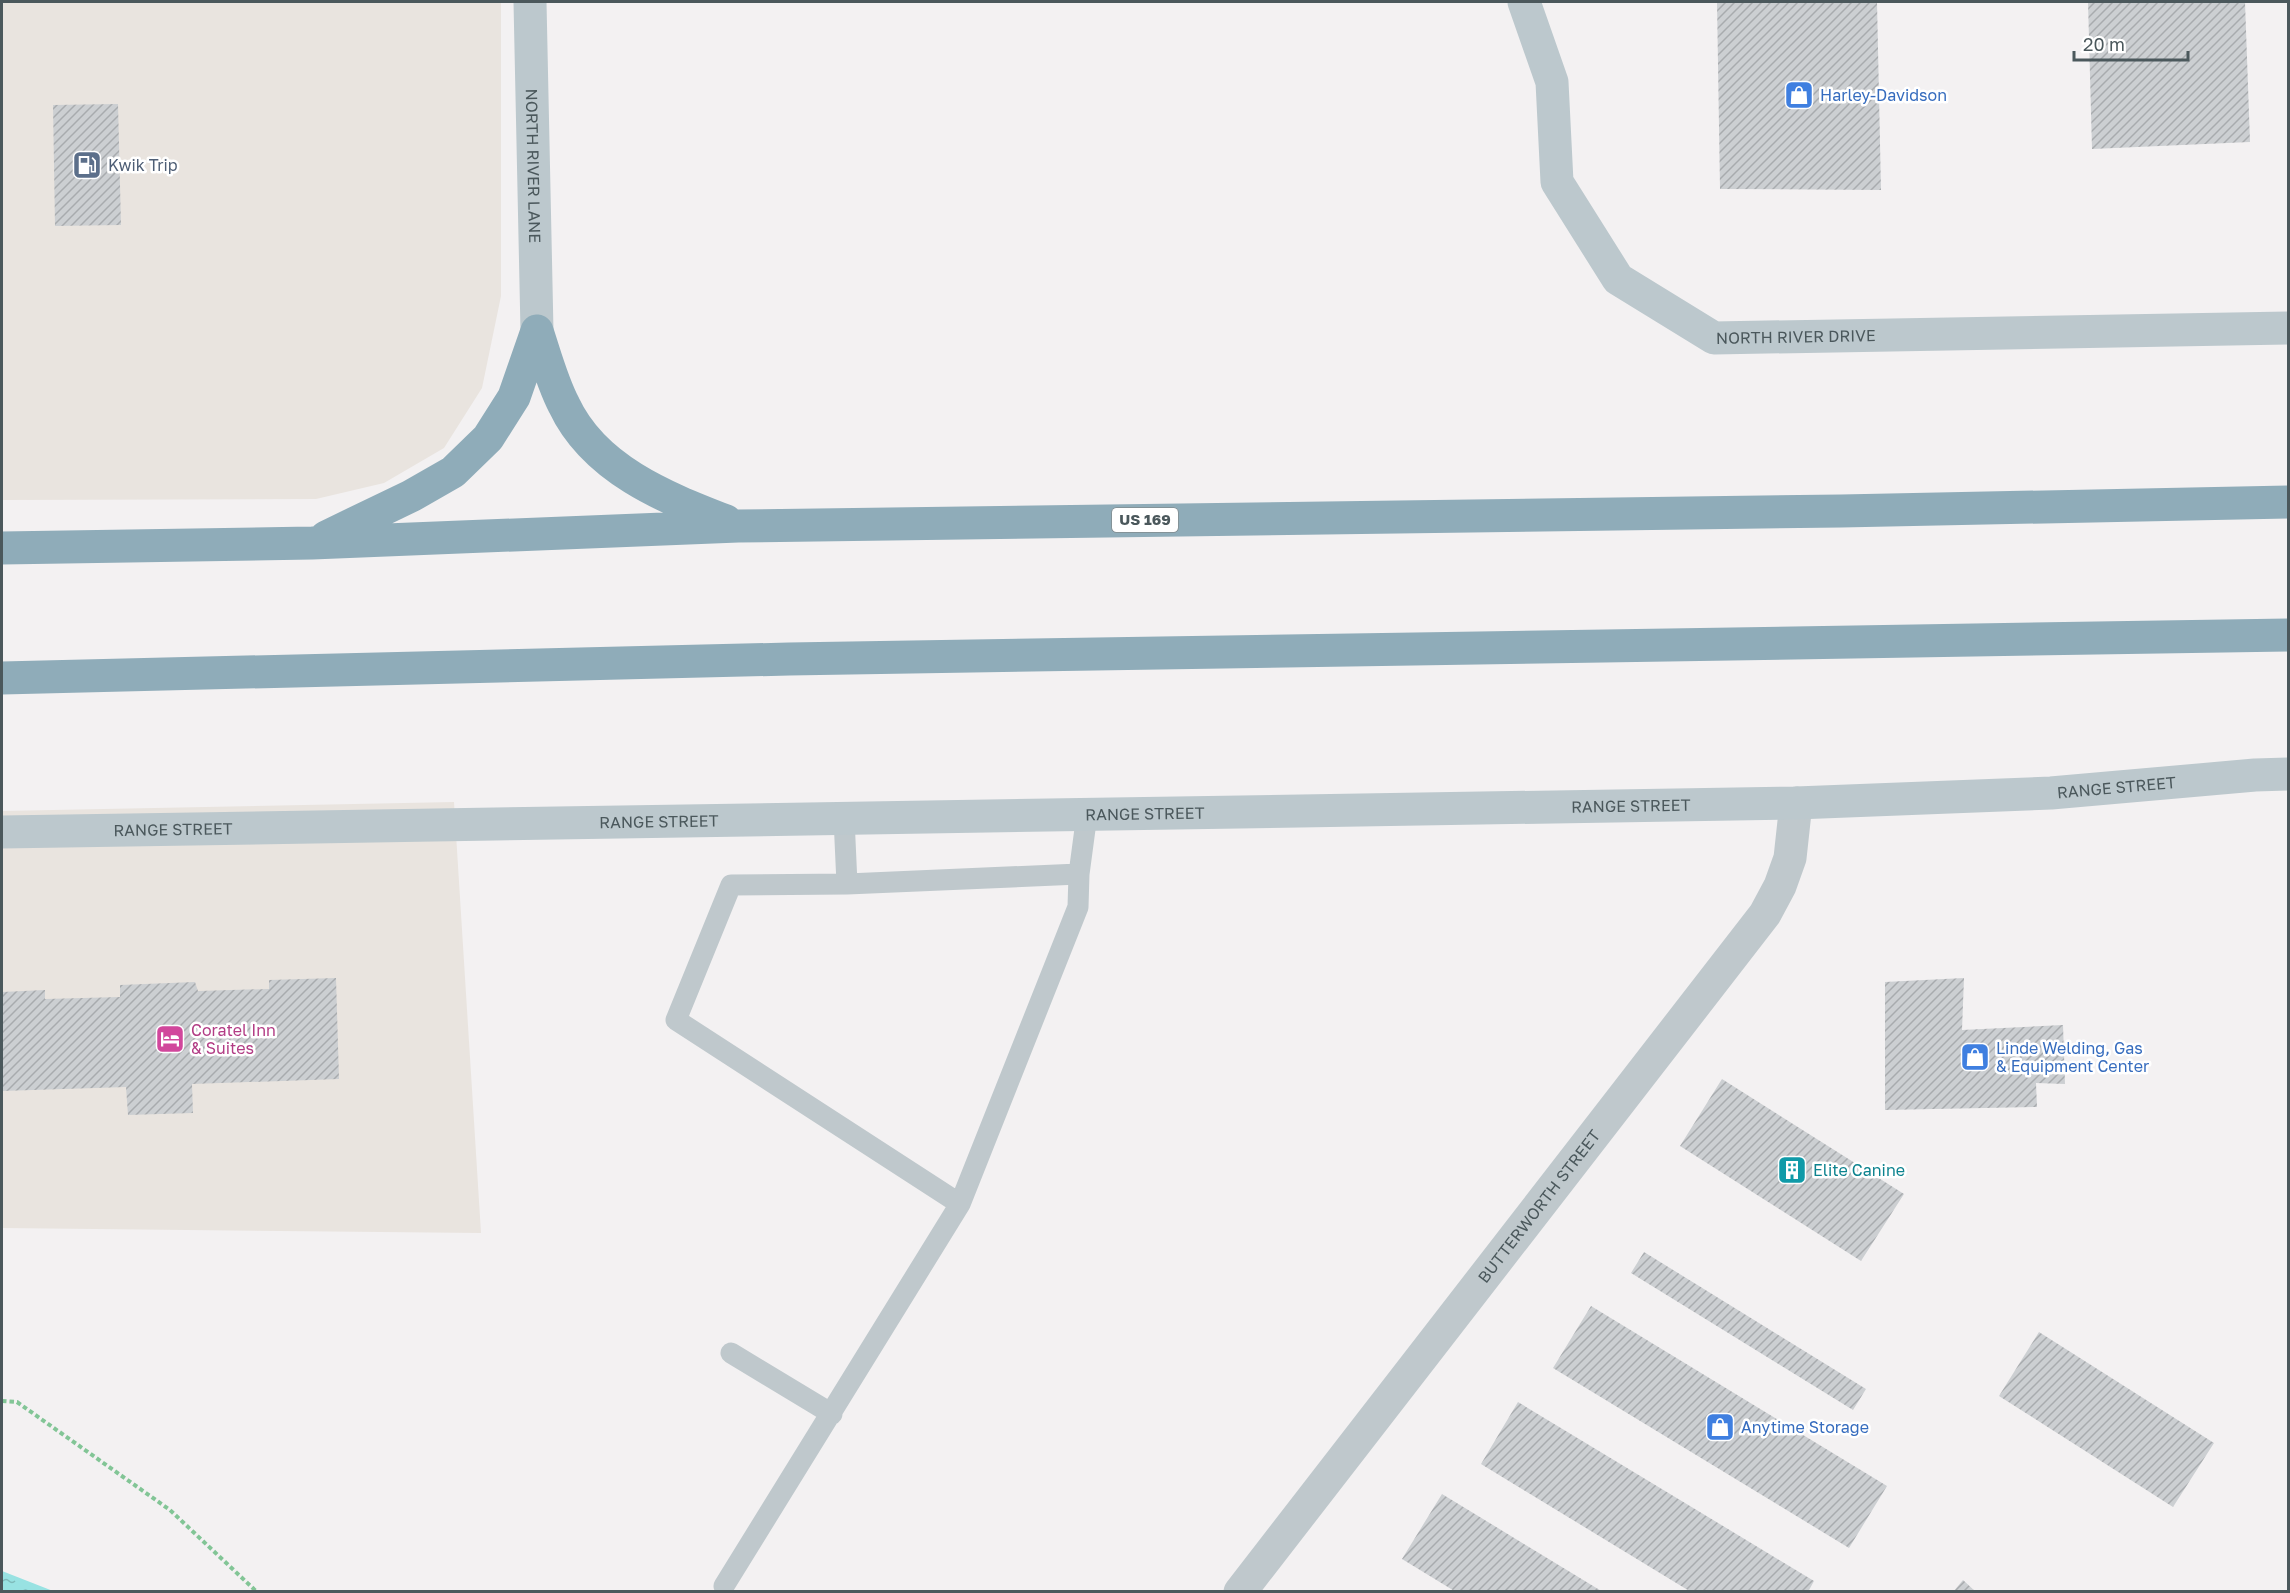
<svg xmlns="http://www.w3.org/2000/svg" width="2290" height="1593" font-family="'Golos Text',sans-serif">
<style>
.commercial{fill:#e9e4df}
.water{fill:url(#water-ripples)}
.building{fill:url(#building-hatch)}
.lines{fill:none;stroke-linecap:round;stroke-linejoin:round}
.path{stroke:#82c596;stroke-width:4;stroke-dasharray:4.5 3;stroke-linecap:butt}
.lane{stroke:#bfc8cc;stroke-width:21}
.street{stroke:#bfc8cc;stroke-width:33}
.secondary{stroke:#bcc8cd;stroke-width:33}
.highway{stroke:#8facb9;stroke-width:33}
.labels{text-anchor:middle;stroke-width:5;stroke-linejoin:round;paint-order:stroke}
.shield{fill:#fff;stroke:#818a8d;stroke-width:1.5}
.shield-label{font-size:15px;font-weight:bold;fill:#4b585c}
.shop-label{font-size:16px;fill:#366cbe;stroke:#fff;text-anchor:start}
.service-label{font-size:16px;fill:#4e5e75;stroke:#fff;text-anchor:start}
.street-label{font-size:16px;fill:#4b585c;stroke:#fff}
.hotel-label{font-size:16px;fill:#b23c85;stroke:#fff;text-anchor:start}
.culture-label{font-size:16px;fill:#0d838f;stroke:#fff;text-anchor:start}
</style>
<defs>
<pattern id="water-ripples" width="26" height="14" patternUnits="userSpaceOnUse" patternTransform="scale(1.5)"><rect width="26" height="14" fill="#98e2e2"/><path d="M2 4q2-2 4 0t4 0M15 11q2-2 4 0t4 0" fill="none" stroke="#7ebaba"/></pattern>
<pattern id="building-hatch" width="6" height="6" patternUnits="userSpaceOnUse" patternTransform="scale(1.5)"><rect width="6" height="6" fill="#cccfd2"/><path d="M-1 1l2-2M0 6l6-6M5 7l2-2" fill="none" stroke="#a8abae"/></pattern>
</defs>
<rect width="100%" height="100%" fill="#f3f1f2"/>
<path class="commercial" d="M2,2H501V296L482,388L444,448L384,483L316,499L2,500Z
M454,802L481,1233L2,1228V811Z"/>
<path class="water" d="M2,1571L53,1591H2Z"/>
<path class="building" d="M1717,2H1877L1881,190L1720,189Z
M2088,2H2245L2250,142L2092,149Z
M118,104L121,225L55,226L53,105Z
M336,978L339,1079L192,1084L193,1113L128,1115L126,1087L2,1091V992L45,990V999L120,997V985L195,982L198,991L269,989V980Z
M1964,978L1962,1030L2063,1025L2065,1084L2036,1083L2037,1107L1885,1110V982Z
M1722,1079L1904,1194L1861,1261L1680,1146Z
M1644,1252L1866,1389L1853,1410L1631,1273Z
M1591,1306L1887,1486L1849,1548L1553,1368Z
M2039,1332L2214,1443L2173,1507L1999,1396Z
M1518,1402L1814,1581L1808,1592H1691L1481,1464Z
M1442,1494L1603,1592H1456L1402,1559Z
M1963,1580L1976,1592H1953Z"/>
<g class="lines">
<path class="path" d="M2,1401L17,1402L170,1510L257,1592"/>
<path class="lane" d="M1079,874L1087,814
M847,884L1079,874L1078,907L960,1204
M731,1353L832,1414
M724,1586L960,1204L676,1020L731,885L847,884L844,818"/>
<path class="street" id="s1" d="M1240,1592L1765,914L1780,886L1790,858L1796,803"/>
<g class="secondary">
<path id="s2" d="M530,2L537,331"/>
<path id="s3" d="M1524,2L1552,82L1557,182L1618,279L1714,338L2288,328"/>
<path id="s4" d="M2,832L1796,803L2051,793L2255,775L2288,774"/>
</g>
<path class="highway" d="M537,331C545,355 552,382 564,405C594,469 664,497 726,521
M326,537L411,496L453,472L488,438L514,397L537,331
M2,548L312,543L738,526L1841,511L2288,502
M2,678L789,659L2288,635"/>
</g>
<defs>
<g id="shop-square" transform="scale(1.5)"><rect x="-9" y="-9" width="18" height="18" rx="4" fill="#3f7fe0" stroke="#fff"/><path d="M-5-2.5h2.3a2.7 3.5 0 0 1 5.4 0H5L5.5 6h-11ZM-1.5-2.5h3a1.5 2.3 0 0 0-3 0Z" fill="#fff"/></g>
<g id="fuel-square" transform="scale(1.5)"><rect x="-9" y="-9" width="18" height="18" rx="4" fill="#5c6f8a" stroke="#fff"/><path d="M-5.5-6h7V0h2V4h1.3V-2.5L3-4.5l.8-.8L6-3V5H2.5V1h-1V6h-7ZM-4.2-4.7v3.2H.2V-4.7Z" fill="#fff"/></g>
<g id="hotel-square" transform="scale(1.5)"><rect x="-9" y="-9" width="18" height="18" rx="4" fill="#d1479c" stroke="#fff"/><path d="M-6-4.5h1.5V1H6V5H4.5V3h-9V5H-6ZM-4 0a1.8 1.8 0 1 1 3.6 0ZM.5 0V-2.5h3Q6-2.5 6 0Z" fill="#fff"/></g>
<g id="building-square" transform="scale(1.5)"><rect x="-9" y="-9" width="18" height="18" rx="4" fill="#0f9aa8" stroke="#fff"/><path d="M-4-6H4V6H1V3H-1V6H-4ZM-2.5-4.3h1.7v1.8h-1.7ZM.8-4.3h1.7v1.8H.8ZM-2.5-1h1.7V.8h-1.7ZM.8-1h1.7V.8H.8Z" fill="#fff"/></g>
</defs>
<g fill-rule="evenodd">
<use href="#shop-square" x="1799" y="95"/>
<use href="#fuel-square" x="87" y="165"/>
<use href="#hotel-square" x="170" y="1039"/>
<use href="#shop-square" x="1975" y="1057"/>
<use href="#building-square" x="1792" y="1170"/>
<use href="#shop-square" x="1720" y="1427"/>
</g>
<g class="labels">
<rect class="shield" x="1112" y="508" width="66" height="24" rx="4.5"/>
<g class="shield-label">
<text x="1145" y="525">US 169</text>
</g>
<g class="shop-label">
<text x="1820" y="101">Harley-Davidson</text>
<text x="1996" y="1054">Linde Welding, Gas<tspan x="1996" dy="18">&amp; Equipment Center</tspan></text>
<text x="1741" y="1433">Anytime Storage</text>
</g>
<g class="service-label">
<text x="108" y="171">Kwik Trip</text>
</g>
<g class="street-label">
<text dy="6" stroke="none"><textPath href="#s2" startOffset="164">NORTH RIVER LANE</textPath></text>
<text dy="6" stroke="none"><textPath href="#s3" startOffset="494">NORTH RIVER DRIVE</textPath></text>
<text dy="6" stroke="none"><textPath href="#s4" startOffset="2115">RANGE STREET</textPath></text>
<text dy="6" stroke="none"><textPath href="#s4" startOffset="1629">RANGE STREET</textPath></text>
<text dy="6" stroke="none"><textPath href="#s4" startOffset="1143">RANGE STREET</textPath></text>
<text dy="6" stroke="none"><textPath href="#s4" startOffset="657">RANGE STREET</textPath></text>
<text dy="6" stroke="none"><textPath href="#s4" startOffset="171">RANGE STREET</textPath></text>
<text dy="6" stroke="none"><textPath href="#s1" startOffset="488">BUTTERWORTH STREET</textPath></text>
</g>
<g class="hotel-label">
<text x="191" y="1036">Coratel Inn<tspan x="191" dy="18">&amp; Suites</tspan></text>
</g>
<g class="culture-label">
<text x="1813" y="1176">Elite Canine</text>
</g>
</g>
<rect width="2290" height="1593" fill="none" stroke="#4b585c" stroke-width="6"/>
<path d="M2074 51v9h114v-9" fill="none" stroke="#4b585c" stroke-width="3"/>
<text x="2083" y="51" font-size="18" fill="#4b585c" stroke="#ffffff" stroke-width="4.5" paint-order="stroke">20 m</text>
</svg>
